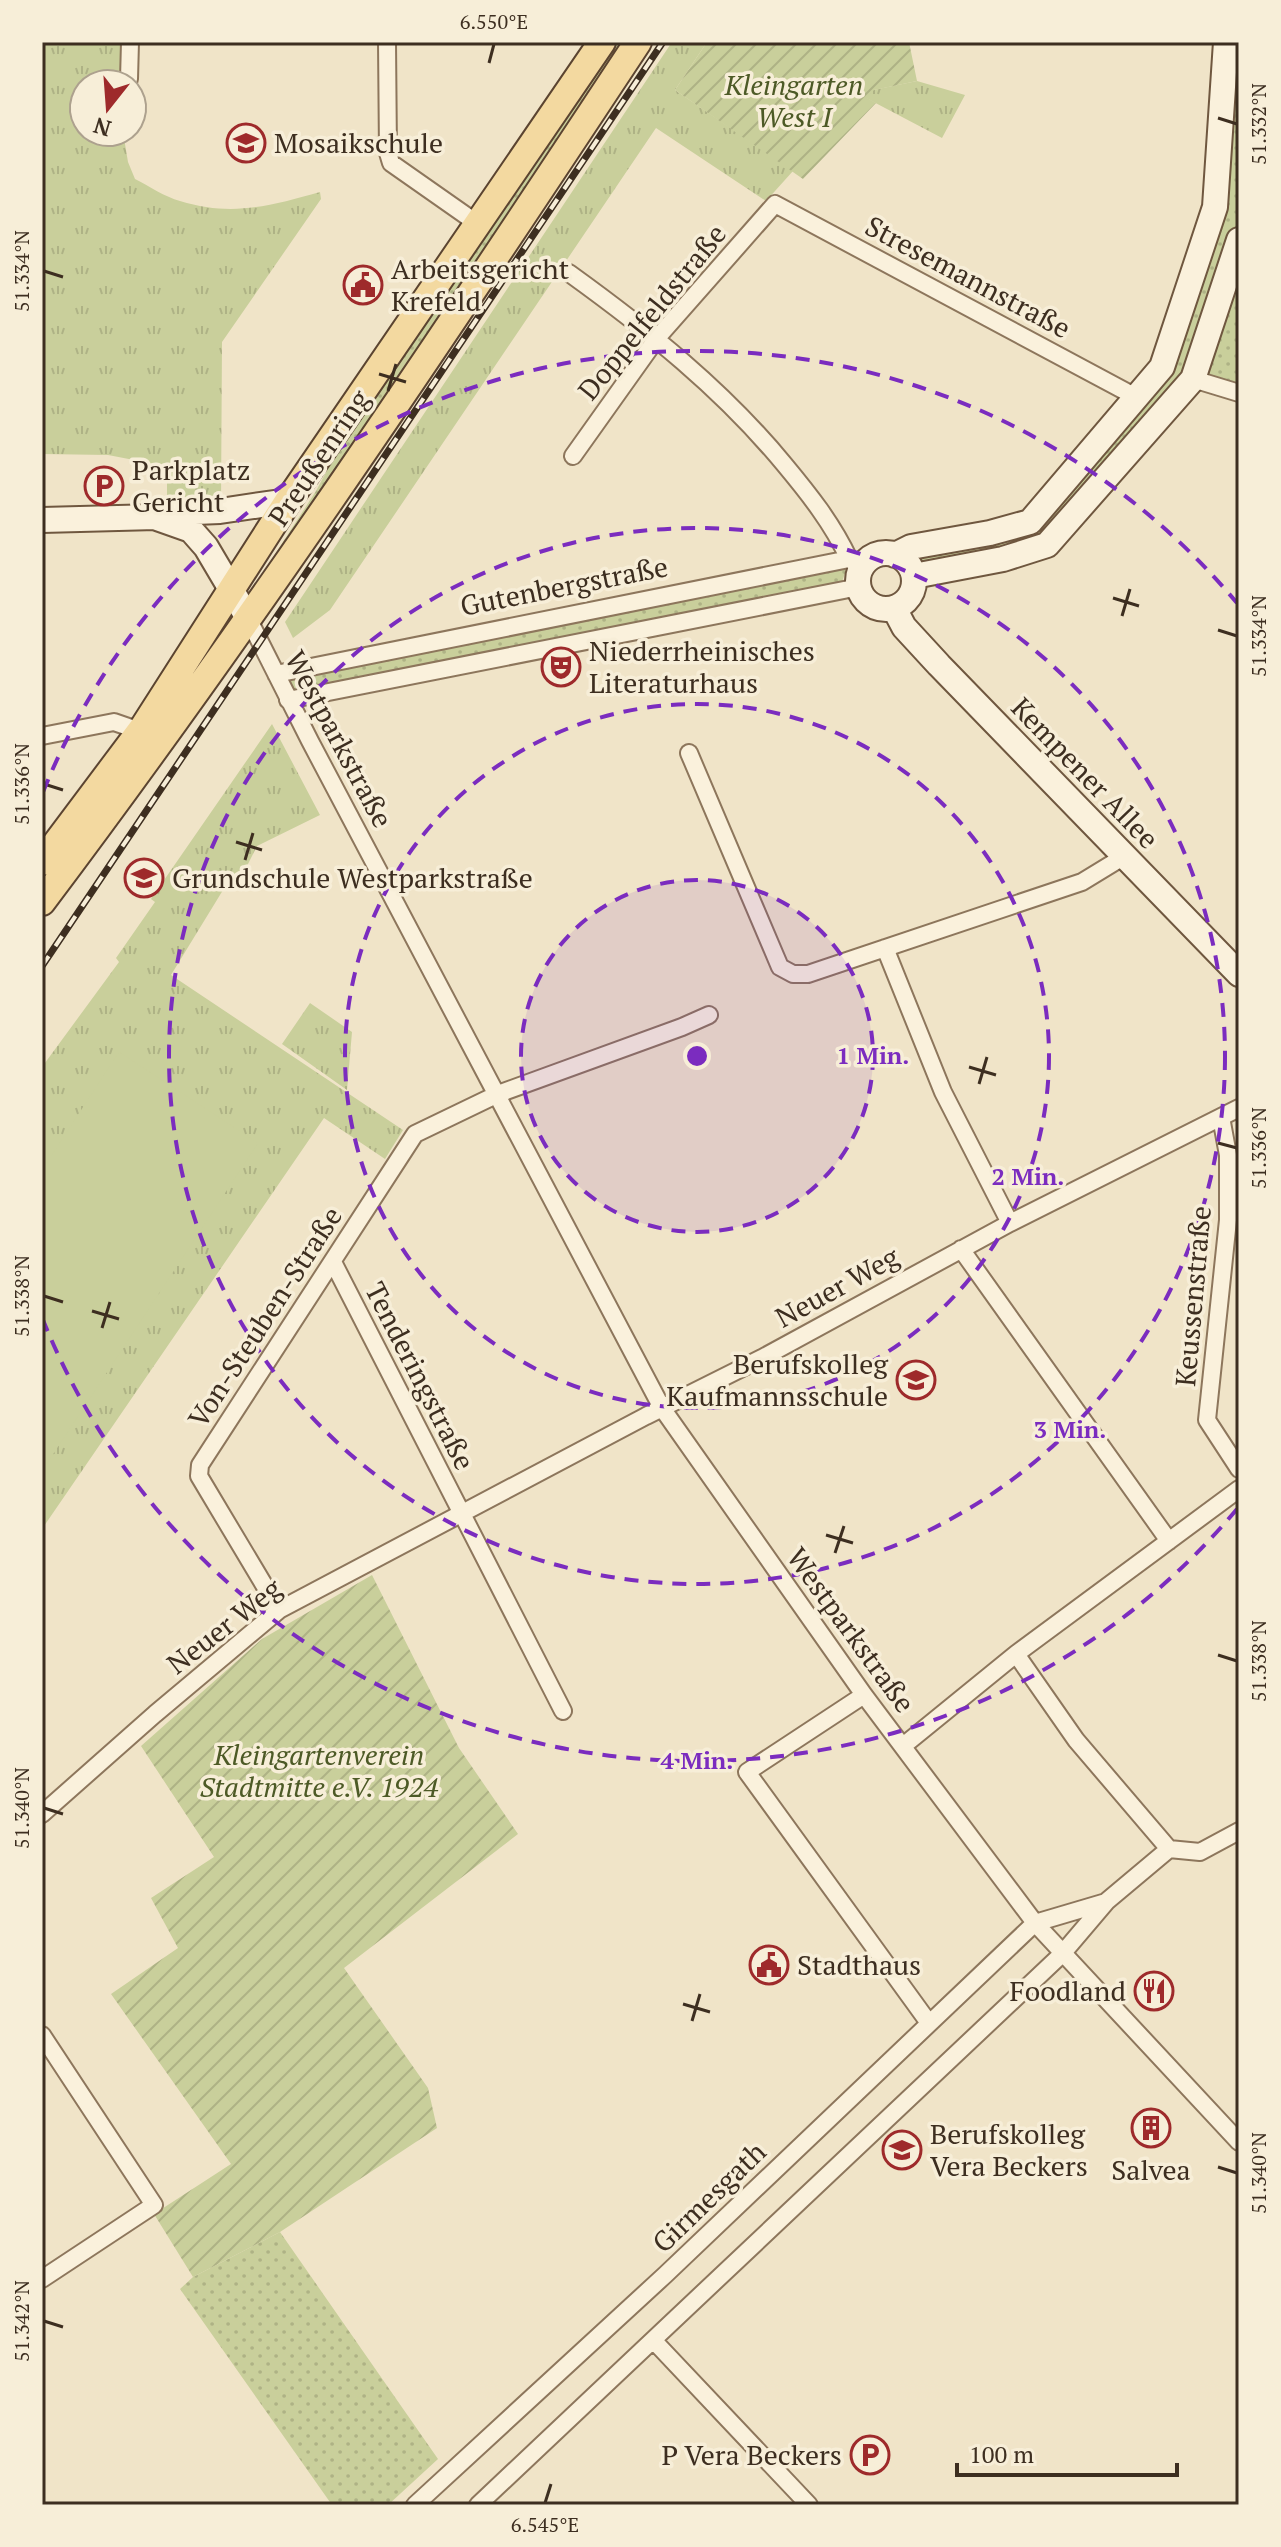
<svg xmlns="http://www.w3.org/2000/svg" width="1281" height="2547" font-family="'PT Serif',serif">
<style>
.grass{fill:url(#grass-dots)}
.park{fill:url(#park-tufts)}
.garden{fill:url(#garden-furrows)}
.pitch{fill:#c9cf9b}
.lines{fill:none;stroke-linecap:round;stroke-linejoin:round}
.street-casing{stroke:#8d765c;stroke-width:20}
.secondary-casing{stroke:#6f573f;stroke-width:28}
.primary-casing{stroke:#5b4430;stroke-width:30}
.street{stroke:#faf1dc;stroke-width:16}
.secondary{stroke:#faf1dc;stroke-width:24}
.primary{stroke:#f3d9a0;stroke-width:26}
.rail-casing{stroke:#3d2e20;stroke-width:7}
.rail{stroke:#f7eed8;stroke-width:4;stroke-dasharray:12;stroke-linecap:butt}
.ticks{fill:none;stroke:#3d2e20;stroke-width:3}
.ring{fill:none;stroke:#7b2cbf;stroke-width:4;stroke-dasharray:14 10}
.labels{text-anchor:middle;stroke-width:7;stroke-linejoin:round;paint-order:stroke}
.park-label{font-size:28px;font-style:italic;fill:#4d5a26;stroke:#f7eed8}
.poi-label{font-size:28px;fill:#3d2e20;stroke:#f7eed8;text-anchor:start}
.street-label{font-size:28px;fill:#3d2e20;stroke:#f7eed8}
.centre{fill:#7b2cbf;stroke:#f7eed8;stroke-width:4}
.ring-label{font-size:24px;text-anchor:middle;font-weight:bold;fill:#7b2cbf;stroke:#f7eed8;stroke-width:7;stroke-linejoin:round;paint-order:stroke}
.neatline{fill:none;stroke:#3d2e20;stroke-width:3}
.ticks-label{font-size:20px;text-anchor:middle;fill:#3d2e20}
</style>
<defs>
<pattern id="grass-dots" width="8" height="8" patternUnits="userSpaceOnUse" patternTransform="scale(2)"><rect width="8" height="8" fill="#c9cf9b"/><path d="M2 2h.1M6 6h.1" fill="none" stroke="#aeb285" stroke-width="1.8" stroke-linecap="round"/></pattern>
<pattern id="park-tufts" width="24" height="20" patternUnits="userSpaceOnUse" patternTransform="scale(2)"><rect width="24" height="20" fill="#c9cf9b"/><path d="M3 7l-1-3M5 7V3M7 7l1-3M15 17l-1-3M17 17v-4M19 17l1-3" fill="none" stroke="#aeb285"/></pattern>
<pattern id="garden-furrows" width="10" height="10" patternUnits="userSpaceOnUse" patternTransform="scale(2)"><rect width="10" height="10" fill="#c9cf9b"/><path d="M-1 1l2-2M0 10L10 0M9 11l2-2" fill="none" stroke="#aeb285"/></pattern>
</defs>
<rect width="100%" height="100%" fill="#f0e4c8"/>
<path class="grass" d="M613,42H629L269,574L266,568L316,491L332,461Z
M1231,42H1239V389L1190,375L1045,542L919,569L915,555L1030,522L1163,360L1219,208Z
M832,568L846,570L842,582L294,691L287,676Z
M280,2232L438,2459L388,2505H332L180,2289L193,2277Z"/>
<path class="park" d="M42,42H121L122,84H84V132H123L128,162L135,179C149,186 165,197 180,201C232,217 270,206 320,192L321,199L222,342L221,503L167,502V475L134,460L108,455L42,454Z
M672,42H707L675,90L793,171L766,201L656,128L330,610L293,638L285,622Z
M917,81L965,95L942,138L866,98L873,90Z
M272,724L320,815L257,846L247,866L231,877L171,975L403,1130L385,1159L324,1118L42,1529V1067L119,962L116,958L155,902L151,899Z
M310,1003L352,1032L347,1090L282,1044Z"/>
<path class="garden" d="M707,42H909L917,81L874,90L867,98L876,103L803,179L675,90Z
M372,1575L459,1748L518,1834L344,1968L428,2088L437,2128L280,2232L193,2277L154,2214L231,2164L111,1994L178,1948L151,1898L214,1857L141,1746L262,1639Z"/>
<path class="pitch" d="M119,1052L258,1143L42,1471V1170Z"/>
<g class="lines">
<g class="street-casing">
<path id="street" d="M387,42L388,153L391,163L478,224
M129,79L130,42
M569,273C648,330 722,389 784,464C809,494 832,523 849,559
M1193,379L1239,393
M573,456L657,338L775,204L1136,397
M248,618L310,741L662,1408L864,1695L1035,1923L1239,2142
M276,674L849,559L862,567
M288,700L859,587
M42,736L114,722L140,731
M689,753L780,967L793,974H808L1082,882L1123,857
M885,948L943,1092L1010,1223
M1221,1117L1228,1155V1220L1207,1420L1239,1469
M961,1249L1169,1541
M333,1262L563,1711
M279,1610L199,1476L200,1465L415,1134L498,1094L682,1027L709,1015
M1016,1654L1076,1740L1169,1849
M864,1695L747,1772L929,2023
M903,1746L1016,1654L1239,1489
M42,1814L155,1714L279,1610L646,1416L762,1358L1010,1223L1239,1108
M42,2035L154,2205L42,2279
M654,2341L809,2505
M415,2505L665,2275L1035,1923L1106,1902
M478,2505L1062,1954L1107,1901L1169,1849L1200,1852L1239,1831"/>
</g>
<g class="secondary-casing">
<path id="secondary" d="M157,518L191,530L206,547L248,618
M42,520L156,517L170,513L220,511L288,501
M858 581a28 28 0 1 1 56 0a28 28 0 1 1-56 0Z
M895,555L911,547L990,533L1030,522L1162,367L1215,207L1226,42
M914,576L1003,559L1047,545L1193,379L1239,240
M894,608L904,627L939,665L1239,974"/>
</g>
<g class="primary-casing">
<path id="primary" d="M42,862L144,726L288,501L602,42
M42,902C252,623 446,333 638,42"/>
</g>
<use href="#street" class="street"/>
<use href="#secondary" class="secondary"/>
<use href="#primary" class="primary"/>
<g class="rail-casing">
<path id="rail" d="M42,966L663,42"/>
</g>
<use href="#rail" class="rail"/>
</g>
<path class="ticks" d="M489,63L494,44M1218,118L1237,124M44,271L63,277M379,374L406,382M388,391L396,364M1113,598L1139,606M1122,616L1130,589M1218,630L1237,636M44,784L63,790M236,842L262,850M245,860L253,833M969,1067L996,1075M979,1084L987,1057M1218,1143L1237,1148M44,1296L63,1302M92,1311L119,1319M102,1328L110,1302M826,1535L853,1543M835,1553L844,1526M1218,1655L1237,1661M44,1808L63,1814M683,2004L710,2012M692,2021L700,1994M1218,2167L1237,2173M44,2321L63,2327M545,2503L551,2484"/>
<circle cx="697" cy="1056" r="176" fill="#7b2cbf" fill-opacity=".12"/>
<g class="ring">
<circle cx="697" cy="1056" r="176"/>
<circle cx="697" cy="1056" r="352"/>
<circle cx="697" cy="1056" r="528"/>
<path d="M1237 1509A705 705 0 0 1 43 1320M43 792A705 705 0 0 1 1237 603"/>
</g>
<defs>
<g id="school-ring" transform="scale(2)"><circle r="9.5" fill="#f7eed8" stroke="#9e2a2b" stroke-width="1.5"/><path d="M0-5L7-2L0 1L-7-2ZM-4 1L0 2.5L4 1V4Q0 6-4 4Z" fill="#9e2a2b"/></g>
<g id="civic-ring" transform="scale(2)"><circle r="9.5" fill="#f7eed8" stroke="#9e2a2b" stroke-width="1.5"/><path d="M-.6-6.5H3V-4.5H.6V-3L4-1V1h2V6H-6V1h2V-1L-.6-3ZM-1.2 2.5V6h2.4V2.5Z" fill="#9e2a2b"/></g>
<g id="parking-ring" transform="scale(2)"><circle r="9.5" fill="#f7eed8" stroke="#9e2a2b" stroke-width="1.5"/><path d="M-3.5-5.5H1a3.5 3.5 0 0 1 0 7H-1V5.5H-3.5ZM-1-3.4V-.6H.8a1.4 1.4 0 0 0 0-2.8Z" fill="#9e2a2b"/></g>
<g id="theatre-ring" transform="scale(2)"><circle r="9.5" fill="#f7eed8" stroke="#9e2a2b" stroke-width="1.5"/><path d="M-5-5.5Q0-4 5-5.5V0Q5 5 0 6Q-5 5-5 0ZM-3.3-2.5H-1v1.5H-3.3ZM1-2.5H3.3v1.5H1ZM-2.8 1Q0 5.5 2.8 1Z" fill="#9e2a2b"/></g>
<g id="restaurant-ring" transform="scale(2)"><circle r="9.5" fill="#f7eed8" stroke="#9e2a2b" stroke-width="1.5"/><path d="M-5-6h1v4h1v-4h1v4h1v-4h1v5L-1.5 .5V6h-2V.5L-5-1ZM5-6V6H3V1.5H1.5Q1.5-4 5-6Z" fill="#9e2a2b"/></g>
<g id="building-ring" transform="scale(2)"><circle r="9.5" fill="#f7eed8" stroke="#9e2a2b" stroke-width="1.5"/><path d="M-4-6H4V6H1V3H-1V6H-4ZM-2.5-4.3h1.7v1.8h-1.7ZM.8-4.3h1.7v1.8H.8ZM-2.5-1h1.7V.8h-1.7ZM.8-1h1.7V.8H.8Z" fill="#9e2a2b"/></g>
</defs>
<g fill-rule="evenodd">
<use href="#school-ring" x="246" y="143"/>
<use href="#civic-ring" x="363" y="285"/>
<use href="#parking-ring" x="104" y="486"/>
<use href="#theatre-ring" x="561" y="667"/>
<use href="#school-ring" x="144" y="878"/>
<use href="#school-ring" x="916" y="1380"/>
<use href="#civic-ring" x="769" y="1965"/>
<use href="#restaurant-ring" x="1154" y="1991"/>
<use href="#building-ring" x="1151" y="2128"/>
<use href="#school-ring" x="902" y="2150"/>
<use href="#parking-ring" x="870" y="2455"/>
</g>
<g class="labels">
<g class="park-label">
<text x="794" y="95">Kleingarten<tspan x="794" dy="32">West I</tspan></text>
<text x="319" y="1765">Kleingartenverein<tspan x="319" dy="32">Stadtmitte e.V. 1924</tspan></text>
</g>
<g class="poi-label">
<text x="274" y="153">Mosaikschule</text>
<text x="391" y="279">Arbeitsgericht<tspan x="391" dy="32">Krefeld</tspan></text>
<text x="132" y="480">Parkplatz<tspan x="132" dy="32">Gericht</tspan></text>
<text x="589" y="661">Niederrheinisches<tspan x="589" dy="32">Literaturhaus</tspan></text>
<text x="172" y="888">Grundschule Westparkstraße</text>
<text x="888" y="1374" text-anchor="end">Berufskolleg<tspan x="888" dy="32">Kaufmannsschule</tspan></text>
<text x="797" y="1975">Stadthaus</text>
<text x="1126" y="2001" text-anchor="end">Foodland</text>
<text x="930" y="2144">Berufskolleg<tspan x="930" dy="32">Vera Beckers</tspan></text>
<text x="1151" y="2180" text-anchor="middle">Salvea</text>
<text x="842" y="2465" text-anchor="end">P Vera Beckers</text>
</g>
<g class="street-label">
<text transform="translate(968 277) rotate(28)" y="10">Stresemannstraße</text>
<text transform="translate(652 312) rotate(-51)" y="10">Doppelfeldstraße</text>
<text transform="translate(319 458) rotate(-56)" y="10">Preußenring</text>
<text transform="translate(564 586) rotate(-11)" y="10">Gutenbergstraße</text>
<text transform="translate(339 739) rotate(62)" y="10">Westparkstraße</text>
<text transform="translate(1085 773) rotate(46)" y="10">Kempener Allee</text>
<text transform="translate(837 1287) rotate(-29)" y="10">Neuer Weg</text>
<text transform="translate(1193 1296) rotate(-85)" y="10">Keussenstraße</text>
<text transform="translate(265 1317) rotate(-57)" y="10">Von-Steuben-Straße</text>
<text transform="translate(420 1376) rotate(63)" y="10">Tenderingstraße</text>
<text transform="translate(224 1626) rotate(-38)" y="10">Neuer Weg</text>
<text transform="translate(851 1630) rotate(54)" y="10">Westparkstraße</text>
<text transform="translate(709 2197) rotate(-44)" y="10">Girmesgath</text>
</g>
</g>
<circle cx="697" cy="1056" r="12" class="centre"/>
<g class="ring-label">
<text x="873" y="1064">1 Min.</text>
<text x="1028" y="1185">2 Min.</text>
<text x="1070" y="1438">3 Min.</text>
<text x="697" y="1769">4 Min.</text>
</g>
<rect width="1281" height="2547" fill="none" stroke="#f7eed8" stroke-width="88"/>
<g transform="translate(108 108) rotate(197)"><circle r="38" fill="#f7eed8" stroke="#ada18e" stroke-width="2"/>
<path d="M0-6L14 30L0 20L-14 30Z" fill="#9e2a2b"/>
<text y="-12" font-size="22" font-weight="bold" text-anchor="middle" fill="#3d2e20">N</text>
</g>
<path d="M957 2463v12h220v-12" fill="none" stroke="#3d2e20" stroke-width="4"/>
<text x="969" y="2463" font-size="24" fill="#3d2e20" stroke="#f7eed8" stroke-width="6" paint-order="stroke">100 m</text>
<rect x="44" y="44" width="1193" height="2459" class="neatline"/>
<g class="ticks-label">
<text x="494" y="29">6.550°E</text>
<text transform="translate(1259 124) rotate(-90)" y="7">51.332°N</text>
<text transform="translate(22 271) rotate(-90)" y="7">51.334°N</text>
<text transform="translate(1259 636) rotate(-90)" y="7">51.334°N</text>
<text transform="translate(22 784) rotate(-90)" y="7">51.336°N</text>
<text transform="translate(1259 1148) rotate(-90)" y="7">51.336°N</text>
<text transform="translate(22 1296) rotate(-90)" y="7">51.338°N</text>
<text transform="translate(1259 1661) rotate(-90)" y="7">51.338°N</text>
<text transform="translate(22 1808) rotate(-90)" y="7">51.340°N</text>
<text transform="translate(1259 2173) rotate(-90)" y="7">51.340°N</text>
<text transform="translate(22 2321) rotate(-90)" y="7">51.342°N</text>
<text x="545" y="2532">6.545°E</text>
</g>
</svg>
